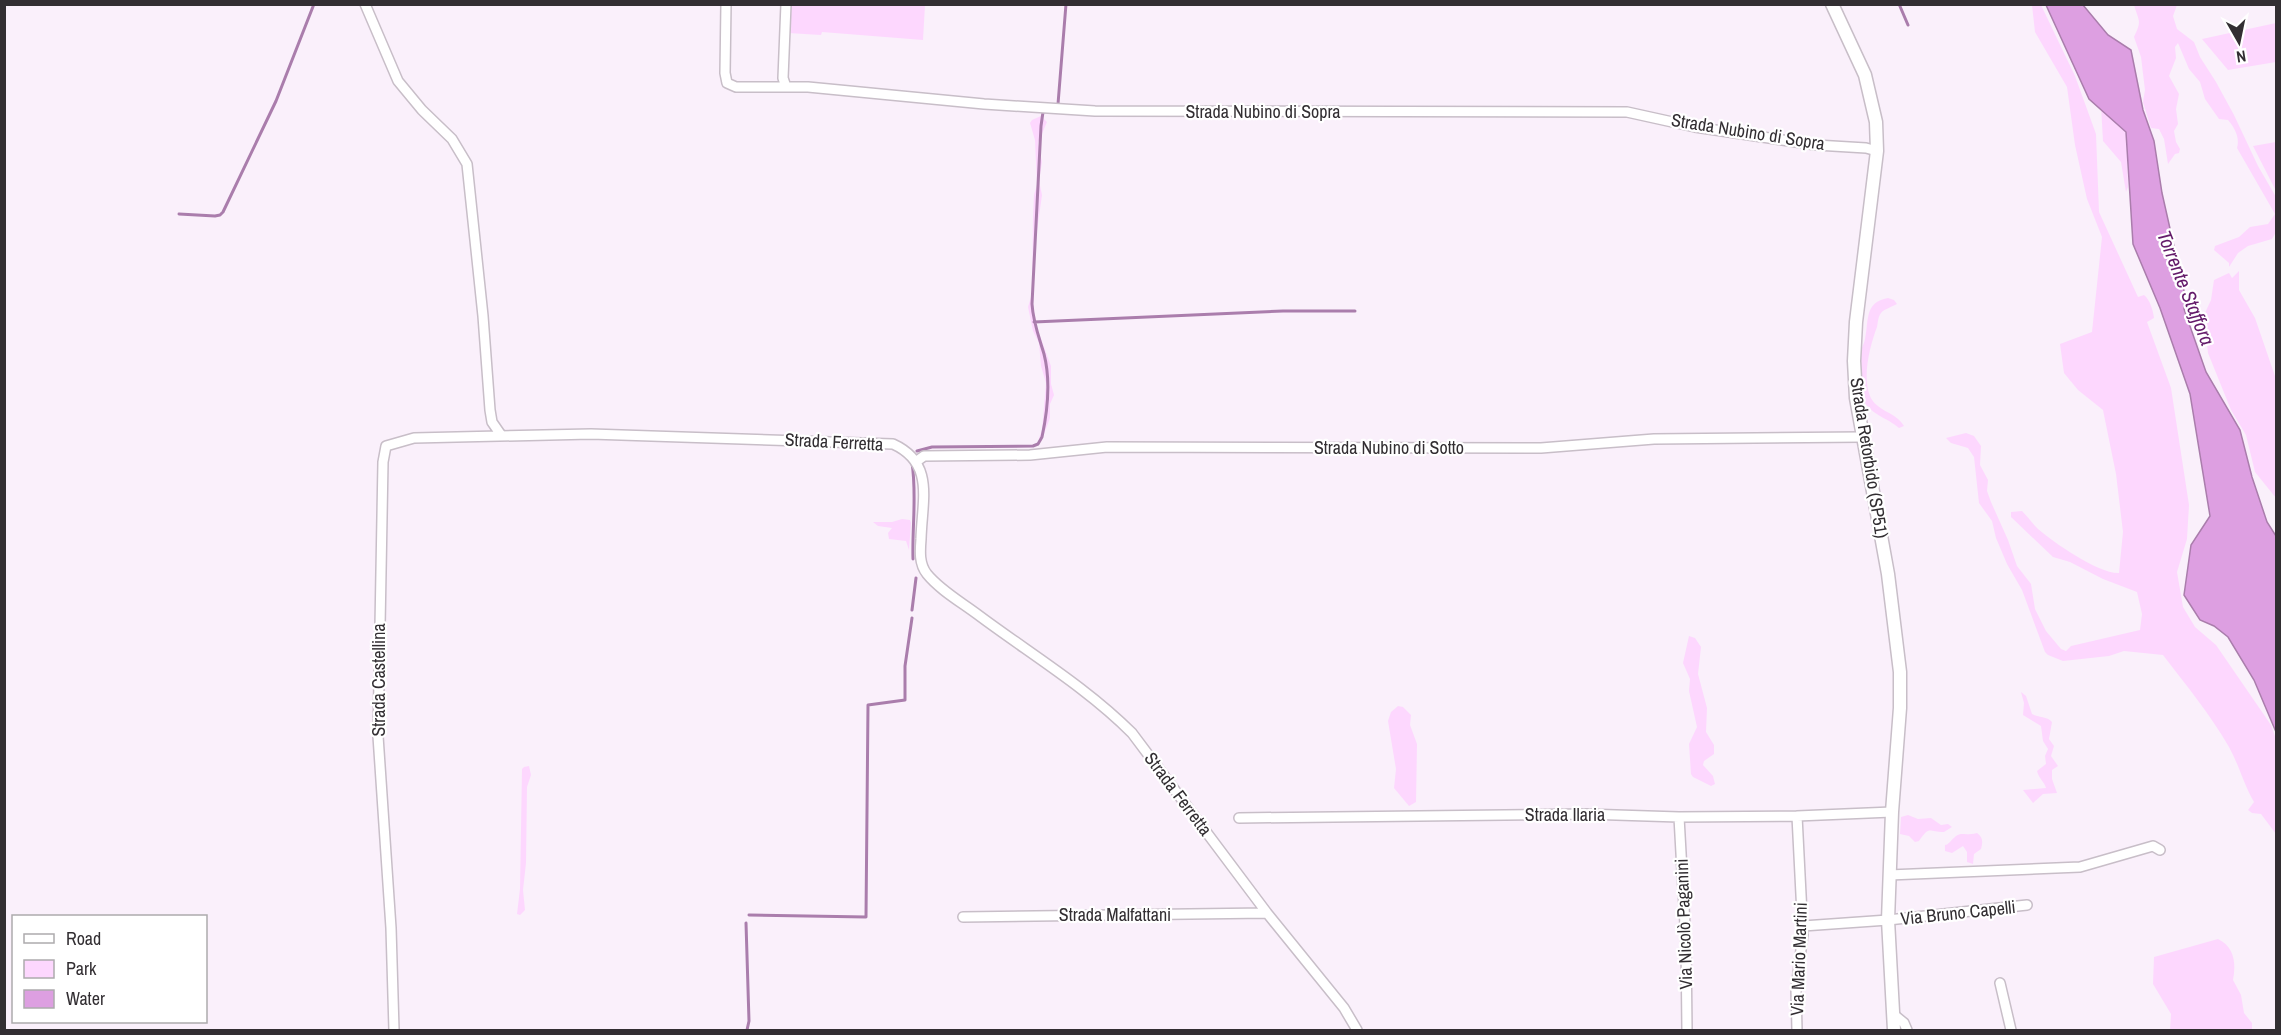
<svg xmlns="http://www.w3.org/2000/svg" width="2281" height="1035" font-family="'Archivo Narrow',sans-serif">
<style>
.green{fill:#fdd7fe}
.water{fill:#dd9fe1;stroke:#aa7dac;stroke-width:1.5}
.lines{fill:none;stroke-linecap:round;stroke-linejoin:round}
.stream{stroke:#aa7dac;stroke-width:3}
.minor-casing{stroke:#c8bec8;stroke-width:12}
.tertiary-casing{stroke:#c8bec8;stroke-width:15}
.minor{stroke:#fff;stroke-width:9}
.tertiary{stroke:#fff;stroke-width:12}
.labels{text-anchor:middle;stroke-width:4.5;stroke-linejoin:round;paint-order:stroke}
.street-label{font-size:18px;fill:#322e32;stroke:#fff}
.water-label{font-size:20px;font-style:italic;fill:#641b6a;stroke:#fff}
</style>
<rect width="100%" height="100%" fill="#faf0fb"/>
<path class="green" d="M788,5H925L923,40L822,32L821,35L788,33Z
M2032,5H2041L2075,76L2096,134L2099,212L2138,297L2144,295C2150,300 2153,310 2154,318L2147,322L2171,388L2189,505L2187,539L2177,572L2183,607L2195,627L2216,645L2271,725L2276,739V834L2261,814L2252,813L2248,810L2254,802C2244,785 2239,765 2229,747C2210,714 2186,685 2163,655L2124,651L2109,656L2063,661L2048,655L2045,652L2022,590L2007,564L1996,538L1992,521L1979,503L1974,457L1968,448L1951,443L1946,438L1966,433L1974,436L1981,446L1980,465L1988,480L1987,491L1991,502L2008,540L2017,566L2031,584L2035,609L2046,631L2061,649L2066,651L2071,646L2140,630L2142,614L2137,592L2103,579L2070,562L2053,557L2011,517V512L2022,511C2028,517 2032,523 2038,529C2053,542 2099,574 2119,573L2123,532L2116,474L2103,410L2078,390L2064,373L2060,344L2092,332L2102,237L2087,199L2075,145L2067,87L2035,32Z
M2134,5H2177L2173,16L2177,29L2194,42L2200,57L2216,82L2234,115L2258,166L2276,197V232L2272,239L2248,246L2238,253L2229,267V263L2214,250L2215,246L2239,237L2250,227L2268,224L2275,214L2237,148C2240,138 2235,128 2228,120L2219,119L2205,99L2200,82L2189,69L2178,43L2175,47L2176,58L2169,76L2179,94L2176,109L2178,124L2174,131L2176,142L2180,149L2179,153L2175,154L2168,164L2164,139L2159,129L2151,128L2143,102L2145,90L2141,57L2134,37C2142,20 2139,22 2134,5Z
M2276,23V62L2228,70L2202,39Z
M2122,104L2129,144L2127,153L2128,187L2126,192L2121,162L2103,141L2101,106Z
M1041,116L1047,122L1038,143L1042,162L1039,181L1042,195L1035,245L1033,304L1037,328L1051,366V384L1054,395L1050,404V418L1041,442L1039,438L1042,430L1046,383L1041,366L1039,343L1033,331L1028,307L1032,294L1033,217L1034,195L1037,185L1035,140L1030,123L1032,120Z
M2276,142V191L2253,146Z
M2239,271V290L2255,318L2276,379V498L2255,472L2246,435L2231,410L2208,353L2204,315L2211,300L2214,280L2229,273L2232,278Z
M1888,298L1894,300L1897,304C1892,307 1884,309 1881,313C1878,317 1878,322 1877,327C1870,345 1862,377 1870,396C1876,411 1896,412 1904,426L1899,428C1888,418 1869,414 1863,399C1859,388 1857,368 1859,357C1860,350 1864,345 1865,339C1869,321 1864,302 1888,298Z
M902,519L910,520L911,523L909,550L906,541L889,539L888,533L892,528L878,526L873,522H892Z
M1689,636L1695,638L1701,647L1698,674L1707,708L1706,732L1714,745V754L1704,761L1703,765L1713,776L1715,784L1711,786L1693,777L1691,774L1689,744L1697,727L1689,691L1690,679L1683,663Z
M2021,692L2026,696L2032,714C2039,718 2047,716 2052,722L2049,739L2054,746L2051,756L2058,766L2052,770V779L2057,793L2043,794L2033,803L2023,790L2046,788C2044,781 2039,779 2037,771L2046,764L2045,756L2048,749L2043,741L2041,726L2023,715L2024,703Z
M1398,706L1403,707L1411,715L1410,725L1417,744L1416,802L1409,806L1394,788L1396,769L1388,721L1391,712Z
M529,766L531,775L527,787L526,863L523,890L525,910L520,915L517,914L520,889L522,769L524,767Z
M1908,815L1918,819L1931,818L1941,825L1948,824L1952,827L1944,832C1928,832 1930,825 1919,841L1915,842L1909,836L1900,834L1901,817Z
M1977,833C1983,837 1983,842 1981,849L1974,854L1973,864L1967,862V852L1963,846L1952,853L1945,851C1945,841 1944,848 1950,842C1962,829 1960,837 1977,833Z
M2218,939C2235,947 2236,964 2233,980L2241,995L2244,1013L2252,1023V1030H2170L2171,1014L2153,984L2154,957Z"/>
<path class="water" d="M2046,5H2083L2108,35L2131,50L2143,110L2154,141L2162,193L2185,295L2184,309L2206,372L2240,430L2252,477L2267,522L2276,536V732L2254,680L2228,637L2214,626L2200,620L2184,595L2191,545L2210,516L2190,394L2160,308L2133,244L2126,132L2089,99Z"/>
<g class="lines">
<path class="stream" d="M1899,4L1908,25
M1058,104L1066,4
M179,214L215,216L220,215L223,212L276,101L314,4
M1034,322L1283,311H1355
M917,451L932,447L1033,446L1038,444L1042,437C1048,409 1051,381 1044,354C1039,337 1033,322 1032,304L1041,126L1043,112H1044
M912,463C917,494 912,527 913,559
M912,610L916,578
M749,915L866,917L868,705L905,700V666L912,618
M746,923L749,1021L747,1030"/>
<g class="minor-casing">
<path id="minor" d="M365,4L398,81L422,110L452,139L467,164L483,316L490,410L492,422L501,435
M726,4L725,73L727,83L736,87H808L984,104L1095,111L1627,112L1695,127L1816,145L1866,148L1877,151
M786,87L783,78L786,4
M917,461L924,456L1030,455L1107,447L1541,448L1654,439L1862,437
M1797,816L1803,934L1796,989L1797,1030
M1679,817L1686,943L1687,1030
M1239,818L1585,814L1679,817L1797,816L1892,812
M1889,875L2080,867L2153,846L2160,850
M963,917L1267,913
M1803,926L1888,920L2027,905
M2000,983L2011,1030
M1893,1014L1904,1023L1907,1030
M394,1030L391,928L378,736L383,462L386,446L414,438L591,434L893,444C935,463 922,500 921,539C920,551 919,564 927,574C940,590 961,602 977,614C1029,653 1086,687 1132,733L1267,913L1344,1008L1357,1030"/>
</g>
<g class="tertiary-casing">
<path id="tertiary" d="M1832,4L1865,75L1876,122L1877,151L1856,322L1854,361L1856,398L1888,574L1900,672V708L1892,812L1888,920L1894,1030"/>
</g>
<use href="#minor" class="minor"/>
<use href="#tertiary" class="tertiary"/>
</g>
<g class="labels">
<g class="street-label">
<text x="1263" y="118">Strada Nubino di Sopra</text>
<text transform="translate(1748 132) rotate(9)" y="6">Strada Nubino di Sopra</text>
<text transform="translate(834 442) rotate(3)" y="6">Strada Ferretta</text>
<text x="1389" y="454">Strada Nubino di Sotto</text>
<text transform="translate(1869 458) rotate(81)" y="6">Strada Retorbido (SP51)</text>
<text transform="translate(379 680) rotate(-90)" y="6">Strada Castellina</text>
<text transform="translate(1178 794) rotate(53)" y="6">Strada Ferretta</text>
<text x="1565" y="821">Strada Ilaria</text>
<text transform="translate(1958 913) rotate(-6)" y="6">Via Bruno Capelli</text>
<text x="1115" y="921">Strada Malfattani</text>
<text transform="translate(1684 924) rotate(-92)" y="6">Via Nicolò Paganini</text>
<text transform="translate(1799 959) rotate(-88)" y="6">Via Mario Martini</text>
</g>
<g class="water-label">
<text transform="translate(2186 288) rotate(68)" y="7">Torrente Staffora</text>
</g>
</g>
<rect width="2281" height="1035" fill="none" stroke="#322e32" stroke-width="12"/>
<rect x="12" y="915" width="195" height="108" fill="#ffffff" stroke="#adabad" stroke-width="1.5"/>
<rect x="24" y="934" width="30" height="9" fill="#ffffff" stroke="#adabad" stroke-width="1.5"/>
<text x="66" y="945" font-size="18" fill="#322e32">Road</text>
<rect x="24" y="960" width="30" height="18" fill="#fdd7fe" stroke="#adabad" stroke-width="1.5"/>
<text x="66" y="975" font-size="18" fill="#322e32">Park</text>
<rect x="24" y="990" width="30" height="18" fill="#dd9fe1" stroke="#adabad" stroke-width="1.5"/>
<text x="66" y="1005" font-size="18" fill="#322e32">Water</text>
<g transform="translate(2239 42) rotate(171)" stroke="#ffffff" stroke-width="4.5" paint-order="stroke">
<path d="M0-4.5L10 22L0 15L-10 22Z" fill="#322e32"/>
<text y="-9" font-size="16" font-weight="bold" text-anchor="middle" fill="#322e32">N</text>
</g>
</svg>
